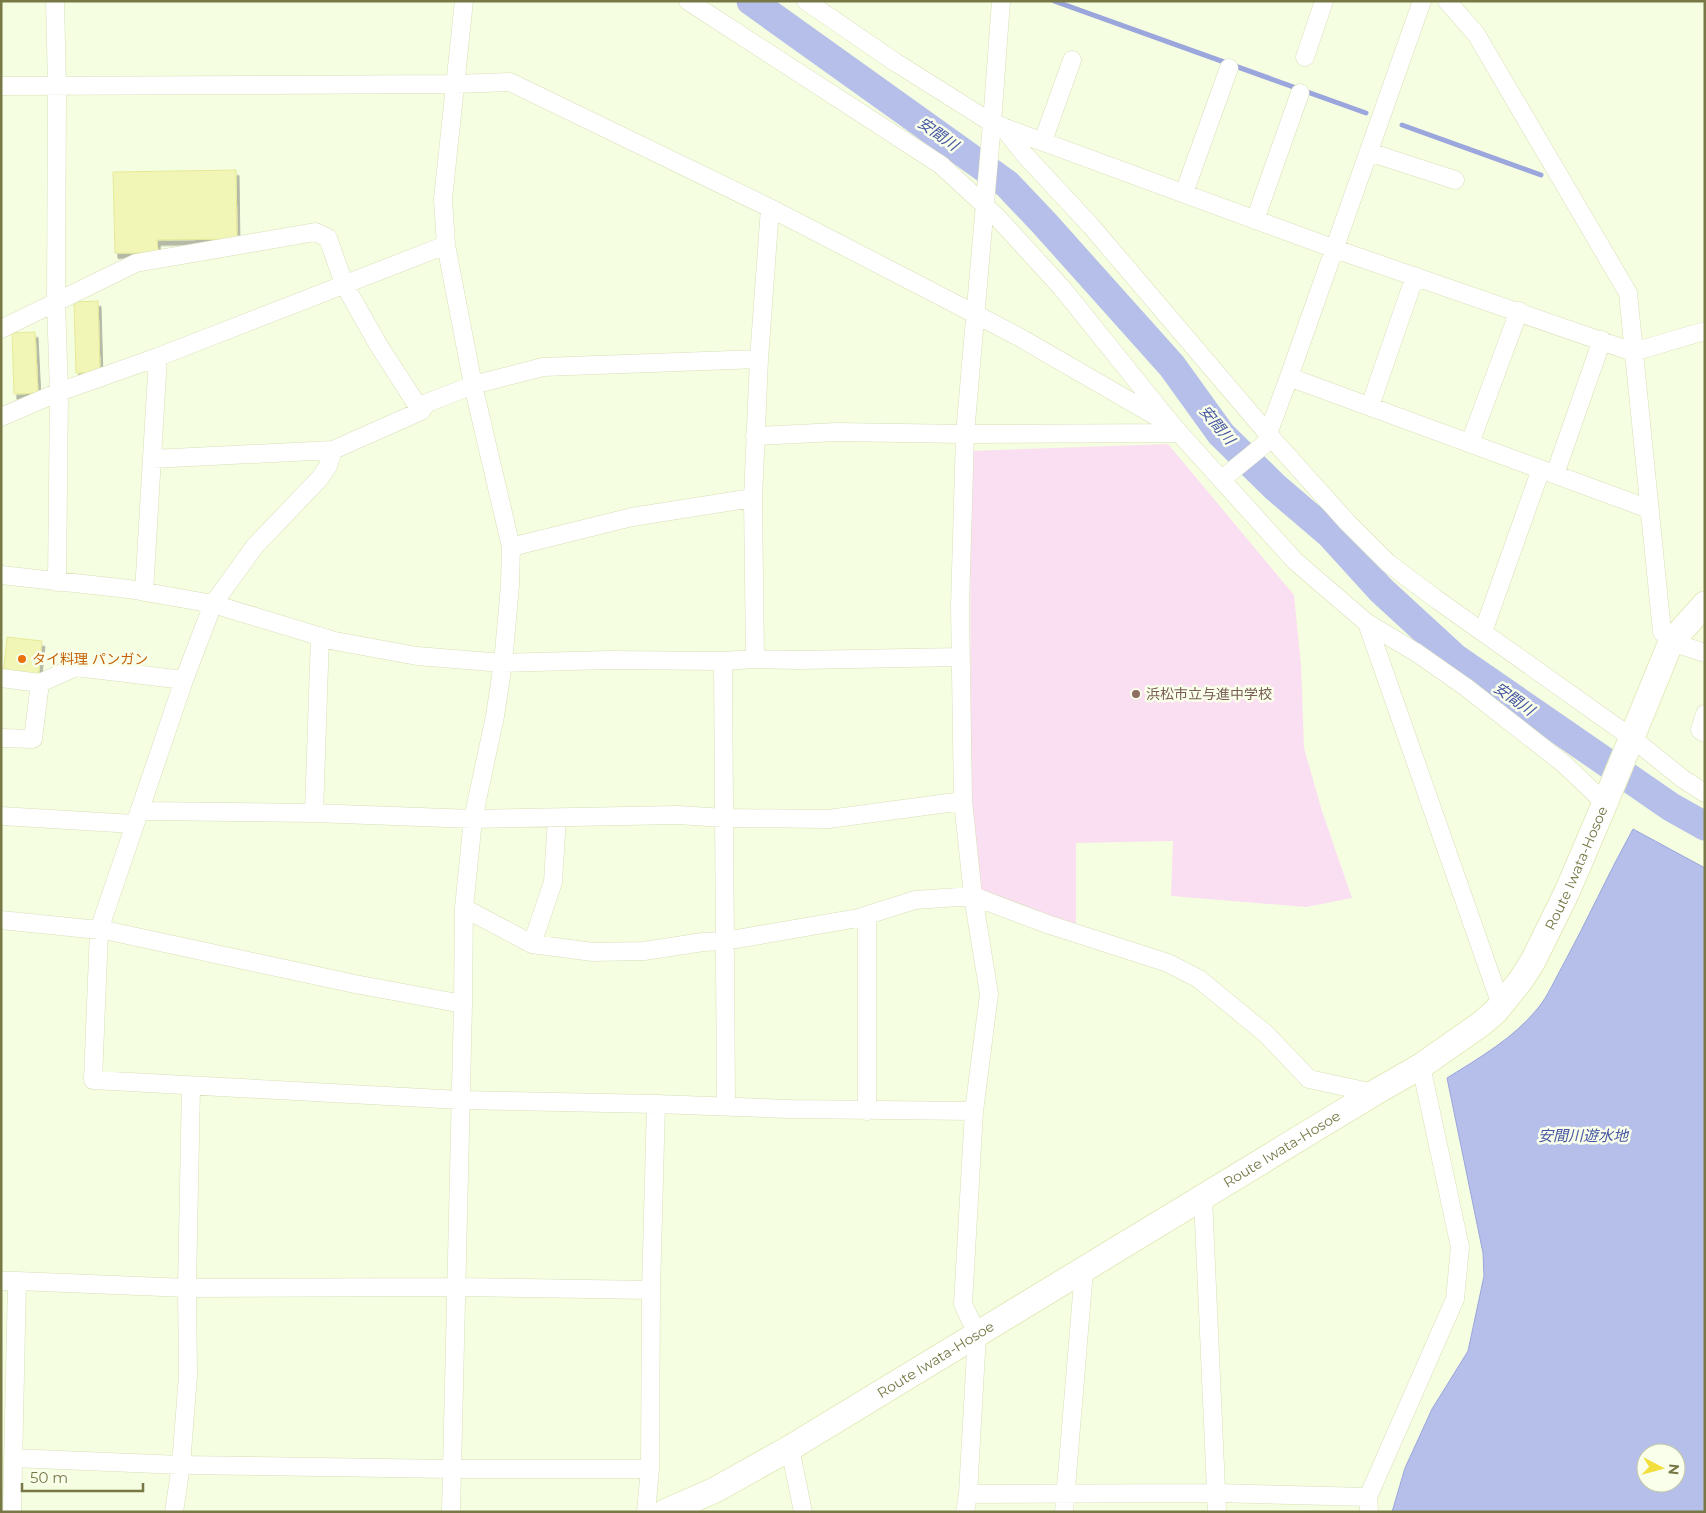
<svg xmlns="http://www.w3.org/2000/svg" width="1706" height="1513" font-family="Montserrat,'Noto Sans JP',sans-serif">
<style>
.education{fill:#fadff2}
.water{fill:#b5bfe9;stroke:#9aa6dc;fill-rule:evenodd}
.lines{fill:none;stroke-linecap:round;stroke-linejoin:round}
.stream{stroke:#9aa6dc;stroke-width:5}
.river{stroke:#b5bfe9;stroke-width:29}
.building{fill:#f1f6b7;stroke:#e5ea96;filter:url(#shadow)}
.minor-casing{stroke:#d9deb8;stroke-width:19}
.secondary-casing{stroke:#e4ebbc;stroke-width:27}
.minor{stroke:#fff;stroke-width:18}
.secondary{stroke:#fff;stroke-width:25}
.food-dot{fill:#e8710a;stroke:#f9ffea;stroke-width:2}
.education-dot{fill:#8d6e63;stroke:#f9ffea;stroke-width:2}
.labels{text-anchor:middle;stroke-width:5;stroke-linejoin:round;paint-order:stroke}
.food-label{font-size:14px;fill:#c56008;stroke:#f9ffea;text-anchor:start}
.education-label{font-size:14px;fill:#785e54;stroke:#f9ffea;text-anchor:start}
.street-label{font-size:14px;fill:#777846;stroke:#f9ffea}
.water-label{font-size:15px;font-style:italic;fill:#4655a3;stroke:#f9ffea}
</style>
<defs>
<filter id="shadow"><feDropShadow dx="3" dy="5.5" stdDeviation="0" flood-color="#0004"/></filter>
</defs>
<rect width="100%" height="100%" fill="#f6fee2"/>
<path class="education" d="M1168,444L1294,595L1301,665L1304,748L1322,811L1352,898L1306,907L1171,896L1173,841L1076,843V928L971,891L970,451Z"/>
<path class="water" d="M1633,829L1705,868V1512H1392L1405,1468L1432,1409L1468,1351L1484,1276L1483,1253L1447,1078C1479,1058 1514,1038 1538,1008C1548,996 1555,979 1563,965C1587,921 1608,874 1633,829ZM1646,1453H1676V1483H1646Z"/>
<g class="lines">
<path class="stream" d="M1054,1L1366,113
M1402,125L1541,175"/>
<path class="river" d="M751,1L1007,184L1044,223L1172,366L1221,434L1275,487L1330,534L1381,590L1455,658L1671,807L1705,826"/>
</g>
<path class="building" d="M236,170L237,239L157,240L158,253H115L113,172Z
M98,301L100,372L76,373L74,302Z
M35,332L38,393L14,394L12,333Z
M7,637L42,641L38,680L3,677Z"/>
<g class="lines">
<g class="minor-casing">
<path id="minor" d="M55,1L57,86L56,302L59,392L57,582
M688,1L941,165L997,217L1062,288L1173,426L1295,561L1367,623L1417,653L1467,688L1564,764L1605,803
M806,1L895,62L992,123L1335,249L1633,352L1705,331
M1422,1L1289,377L1649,509
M1447,1L1476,34L1628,293L1662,632L1671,642L1705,653
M1305,57L1324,1
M1,86L455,84L510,82L770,208L975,314L1019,337L1173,426
M1002,126L1024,154L1091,226L1268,434L1347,522L1388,563L1436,599L1632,738L1683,779L1705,793
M1043,141L1072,60
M1369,152L1455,180
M1184,193L1229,68
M1255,220L1300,93
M1,329L136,263L315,232L328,238L344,284L379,346L421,411
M1370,406L1415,276
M1,417L59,392L158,357L446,245
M755,436L837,432L965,434L1179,433
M1470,443L1519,311
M152,459L333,450
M1555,474L1602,340
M1222,479L1266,443L1268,434L1289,377
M511,547L632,517L753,498
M1,575L129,589L213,604L335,641L417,656L503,663L609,660L723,661L755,659L799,660L961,657
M144,592L158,357
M1367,623L1501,1005
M1483,632L1541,469
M755,659L753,498L759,359L770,208
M723,661L726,1106
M1,678L40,683L76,667L184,680
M1705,714L1700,730L1705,733
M1,738L33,739L40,683
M139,811L314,813L473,819L678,815L724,818L828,819L963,801
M314,813L320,636
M1,816L134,824
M464,908L532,944L593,952L644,951L703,942L725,941L858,918L915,900L973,896L1047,924L1168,963L1199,979L1266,1034L1309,1079L1374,1093
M867,916V1111
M1,920L109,931L355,984L463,1004
M532,944L553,882L557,818
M656,1104L790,1109L974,1111
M1203,1198L1217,1512
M1,1281H17
M790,1448L803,1512
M13,1458L181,1465L452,1469H650
M968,1494L1217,1493L1368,1497
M12,1512L17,1281L187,1288L456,1287L651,1290
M174,1512L181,1465L188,1375L187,1288L191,1086
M451,1512L463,1004L464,908L473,819L495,716L503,663L510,585L511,547L473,385L446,245L443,199L464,1
M646,1512L650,1469L651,1290L656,1104L460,1100L93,1080L99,930L184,680L213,604L255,546L320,478L328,466L333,450L421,411L427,403L473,385L543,367L759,359
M965,1512L968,1494L977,1334L963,1304L974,1111L989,994L973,896L963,801L960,606L965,434L992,123L1001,1
M1064,1512L1084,1270
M1369,1512L1368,1497L1455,1299L1460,1247L1421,1066"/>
</g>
<g class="secondary-casing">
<g id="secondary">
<path id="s1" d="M665,1512L715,1490L790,1448L1374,1093L1421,1066L1481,1024L1496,1011L1521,980L1533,961L1567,892L1605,803L1671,642L1705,604"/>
</g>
</g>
<use href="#minor" class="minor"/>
<use href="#secondary" class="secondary"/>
</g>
<circle class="food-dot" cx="22" cy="659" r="5"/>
<circle class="education-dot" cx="1136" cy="694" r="5"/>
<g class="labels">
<g class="food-label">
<text x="32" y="664">タイ料理 パンガン</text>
</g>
<g class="education-label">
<text x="1146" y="699">浜松市立与進中学校</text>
</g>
<g class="street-label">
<text dy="5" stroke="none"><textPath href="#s1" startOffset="1136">Route Iwata-Hosoe</textPath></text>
<text dy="5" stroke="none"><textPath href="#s1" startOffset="716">Route Iwata-Hosoe</textPath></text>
<text dy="5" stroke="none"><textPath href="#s1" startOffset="311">Route Iwata-Hosoe</textPath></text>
</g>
<g class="water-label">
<text transform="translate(938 134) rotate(35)" y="5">安間川</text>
<text transform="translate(1217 425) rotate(50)" y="5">安間川</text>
<text transform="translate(1514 699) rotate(35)" y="5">安間川</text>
<text x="1583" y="1141">安間川遊水地</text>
</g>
</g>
<rect width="1706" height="1513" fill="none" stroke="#777846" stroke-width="5"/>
<g transform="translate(1661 1468) rotate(96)"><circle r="24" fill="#f9ffea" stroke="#c5c9a8"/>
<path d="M0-4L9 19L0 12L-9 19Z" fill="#f2df3d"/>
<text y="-8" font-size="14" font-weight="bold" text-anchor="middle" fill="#777846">N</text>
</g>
<path d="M22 1483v8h121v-8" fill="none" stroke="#777846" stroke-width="2.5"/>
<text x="30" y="1483" font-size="15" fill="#777846" stroke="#f9ffea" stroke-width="4" paint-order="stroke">50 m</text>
</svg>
